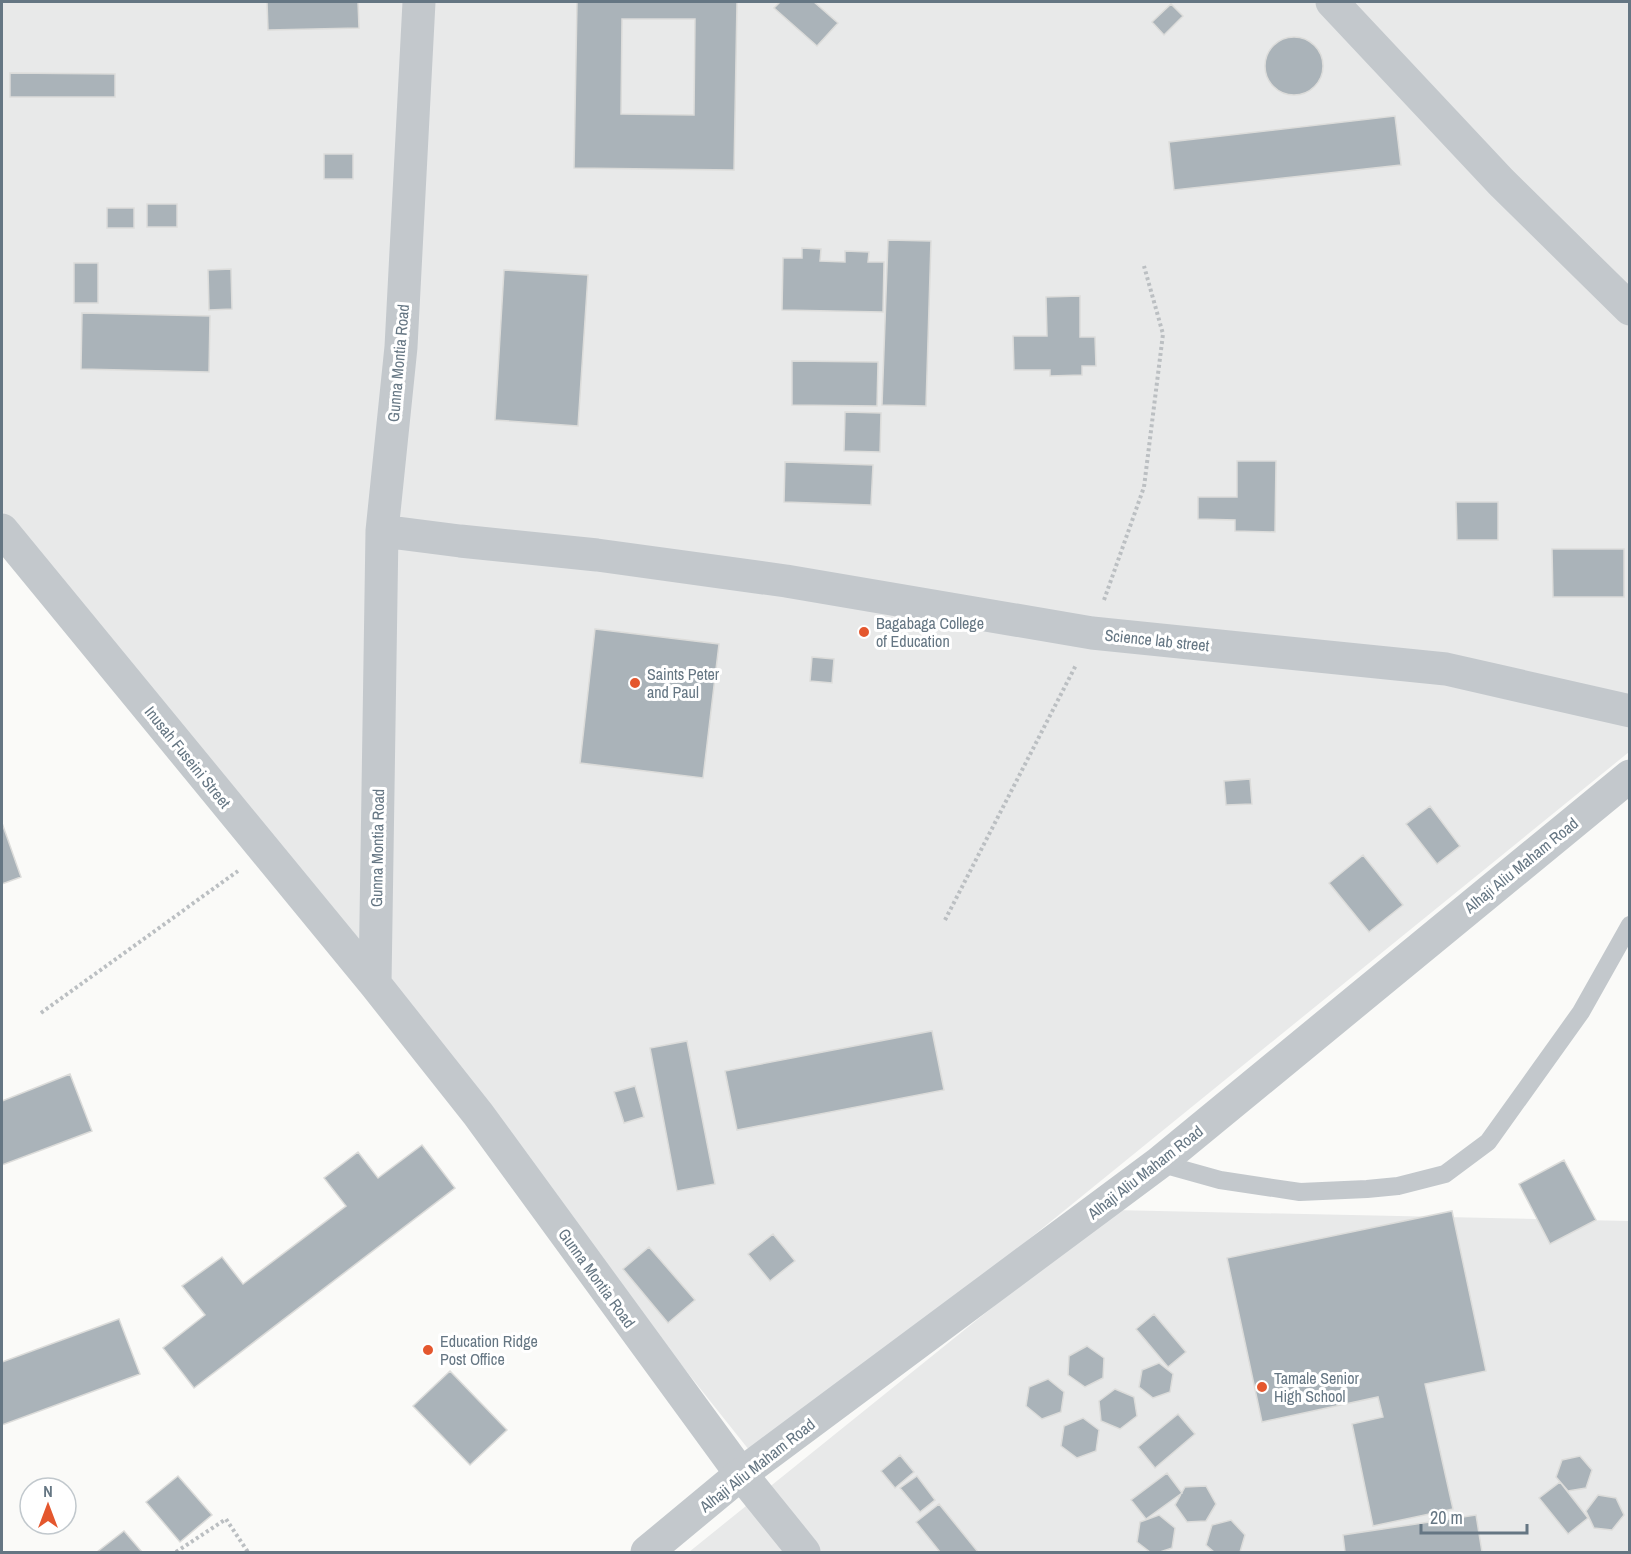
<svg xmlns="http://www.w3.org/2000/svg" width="1631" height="1554" font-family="'Archivo Narrow',sans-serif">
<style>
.built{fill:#e8e9e9}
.building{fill:#aab3b9;stroke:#dcdcda;stroke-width:1.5;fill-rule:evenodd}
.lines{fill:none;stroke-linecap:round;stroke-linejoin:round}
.path{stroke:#bbbfc2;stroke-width:4;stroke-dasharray:3 3;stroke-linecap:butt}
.service{stroke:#c3c8cc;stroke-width:18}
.minor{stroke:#c3c8cc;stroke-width:33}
.tertiary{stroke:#c3c8cc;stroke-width:33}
.poi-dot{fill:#e4572e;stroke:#fff;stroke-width:2}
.labels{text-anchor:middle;stroke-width:6;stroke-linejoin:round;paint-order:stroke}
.street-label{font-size:16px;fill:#657683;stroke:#fff}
.poi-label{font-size:16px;fill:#657683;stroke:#fff;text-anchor:start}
</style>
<rect width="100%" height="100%" fill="#fafaf8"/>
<path class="built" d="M2,2H1629V752L757,1460L2,511Z
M1113,1210L1629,1221V1552H689Z"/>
<path class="building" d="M267,2H358L359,28L268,30Z
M577,2H737L734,170L574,168ZM622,19H695L694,115L621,114Z
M780,2H814L838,23L817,46L774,8Z
M1171,4L1183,16L1164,35L1152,22Z
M1265 66a29 29 0 1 1 58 0a29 29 0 1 1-58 0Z
M10,73L115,74V97H10Z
M1395,116L1401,165L1174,190L1169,142Z
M324,154H353V179H324Z
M147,204H177V227H147Z
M107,208H134V228H107Z
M888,240L931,241L926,406L882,405Z
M802,248L821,249L820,261L845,262V251L869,252L868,262H884L883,312L782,310L783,258H802Z
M74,263H98V303H74Z
M231,269L232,309L209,310L208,270Z
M504,270L588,275L578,426L495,420Z
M1080,296V337H1095L1096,366H1082V375L1050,376V370H1014L1013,336H1047L1046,297Z
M82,313L210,316L209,372L81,369Z
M792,361L878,362L877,406L792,405Z
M845,412L881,413L880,452L844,451Z
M1237,461H1276L1275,532L1235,531V520L1198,519V497H1237Z
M785,462L873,465L871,505L784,502Z
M1456,502H1498V540H1457Z
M1552,549H1624V597H1553Z
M595,629L719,644L703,778L580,763Z
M812,657L834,659L832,683L810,681Z
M1250,779L1252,804L1226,805L1224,781Z
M1430,806L1460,846L1437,864L1406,824Z
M2,823L21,877L2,884Z
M1363,855L1403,905L1369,932L1329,883Z
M932,1031L944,1090L737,1130L725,1071Z
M687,1041L715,1184L677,1191L650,1048Z
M70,1074L92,1131L2,1165V1101Z
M635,1086L644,1117L624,1123L614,1092Z
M422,1145L455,1188L194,1388L163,1348L205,1315L182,1286L222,1257L243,1284L346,1206L324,1178L358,1152L378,1178Z
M1564,1160L1596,1220L1550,1244L1519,1184Z
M1452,1211L1486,1371L1425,1384L1453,1509L1373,1526L1352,1424L1383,1417L1378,1397L1262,1422L1227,1258Z
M773,1234L795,1261L770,1281L748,1254Z
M649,1247L695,1300L668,1323L623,1269Z
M1154,1314L1186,1352L1168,1367L1136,1329Z
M119,1319L140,1374L2,1425V1362Z
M1087,1346L1104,1358L1103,1378L1085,1387L1068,1375L1069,1356Z
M1159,1363L1173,1374L1170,1392L1153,1398L1139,1387L1142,1370Z
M450,1371L507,1430L470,1465L413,1406Z
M1048,1379L1064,1392L1061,1412L1042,1419L1026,1406L1029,1387Z
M1115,1389L1134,1397L1137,1416L1120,1429L1101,1421L1099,1401Z
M1178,1414L1195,1434L1155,1468L1138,1447Z
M1083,1418L1099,1430L1096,1451L1077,1458L1061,1446L1064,1426Z
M900,1455L914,1472L895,1488L881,1471Z
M1580,1456L1592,1470L1586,1488L1568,1491L1556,1477L1562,1460Z
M1167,1473L1182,1493L1146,1519L1131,1500Z
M178,1476L212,1515L180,1542L146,1502Z
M917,1476L935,1500L920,1512L900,1488Z
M1560,1482L1588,1518L1568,1534L1539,1498Z
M1206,1486L1216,1504L1206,1521L1187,1522L1175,1505L1185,1487Z
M1598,1495L1616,1498L1624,1515L1612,1530L1594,1528L1586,1511Z
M939,1504L978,1552H940L916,1522Z
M1159,1515L1175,1528L1172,1548L1160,1552H1150L1137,1542L1140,1522Z
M1476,1515L1482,1552H1345L1343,1535Z
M1231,1520L1245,1535L1240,1552H1214L1206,1545L1212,1525Z
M124,1531L142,1552H97Z"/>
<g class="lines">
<path class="path" d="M1104,600L1144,487L1163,334L1144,266
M945,920L1076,665
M41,1013L238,871
M176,1552L226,1519L248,1552"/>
<path class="service" d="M1159,1163L1220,1180L1300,1192L1367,1189L1398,1186L1445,1174L1488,1142L1581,1012L1630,925"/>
<path class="minor" d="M1332,2L1501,182L1630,309
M2,530L375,984L478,1114L741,1474L1159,1163L1630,776
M382,531L460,541L597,555L786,581L1092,633L1446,669L1630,711
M375,984L382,531L401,347L419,2"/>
<path class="tertiary" d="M647,1552L741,1474L804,1552"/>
</g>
<g class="poi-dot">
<circle cx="864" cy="632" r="6"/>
<circle cx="635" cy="683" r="6"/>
<circle cx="428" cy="1350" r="6"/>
<circle cx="1262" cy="1387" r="6"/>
</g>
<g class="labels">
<g class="street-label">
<text transform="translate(398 363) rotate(-85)" y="6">Gunna Montia Road</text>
<text transform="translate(1157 640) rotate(6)" y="6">Science lab street</text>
<text transform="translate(188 757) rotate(51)" y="6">Inusah Fuseini Street</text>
<text transform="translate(377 848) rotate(-89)" y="6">Gunna Montia Road</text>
<text transform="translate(1521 865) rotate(-39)" y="6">Alhaji Aliu Maham Road</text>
<text transform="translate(1145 1172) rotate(-38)" y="6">Alhaji Aliu Maham Road</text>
<text transform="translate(597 1278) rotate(54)" y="6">Gunna Montia Road</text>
<text transform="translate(757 1465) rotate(-38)" y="6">Alhaji Aliu Maham Road</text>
</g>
<g class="poi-label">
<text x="876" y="629">Bagabaga College<tspan x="876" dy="18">of Education</tspan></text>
<text x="647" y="680">Saints Peter<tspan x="647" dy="18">and Paul</tspan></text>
<text x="440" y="1347">Education Ridge<tspan x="440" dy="18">Post Office</tspan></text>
<text x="1274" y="1384">Tamale Senior<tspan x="1274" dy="18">High School</tspan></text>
</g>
</g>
<rect width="1631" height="1554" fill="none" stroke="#657683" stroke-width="6"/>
<g transform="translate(48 1506)"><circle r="28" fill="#ffffff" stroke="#c1c8cd" stroke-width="1.5"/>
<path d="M0-4.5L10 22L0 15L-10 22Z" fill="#e4572e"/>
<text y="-9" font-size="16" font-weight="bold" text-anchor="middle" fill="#657683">N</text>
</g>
<path d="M1421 1524v9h106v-9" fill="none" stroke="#657683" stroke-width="3"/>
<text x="1430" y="1524" font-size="18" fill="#657683" stroke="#ffffff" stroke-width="4.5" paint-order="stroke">20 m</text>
</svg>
